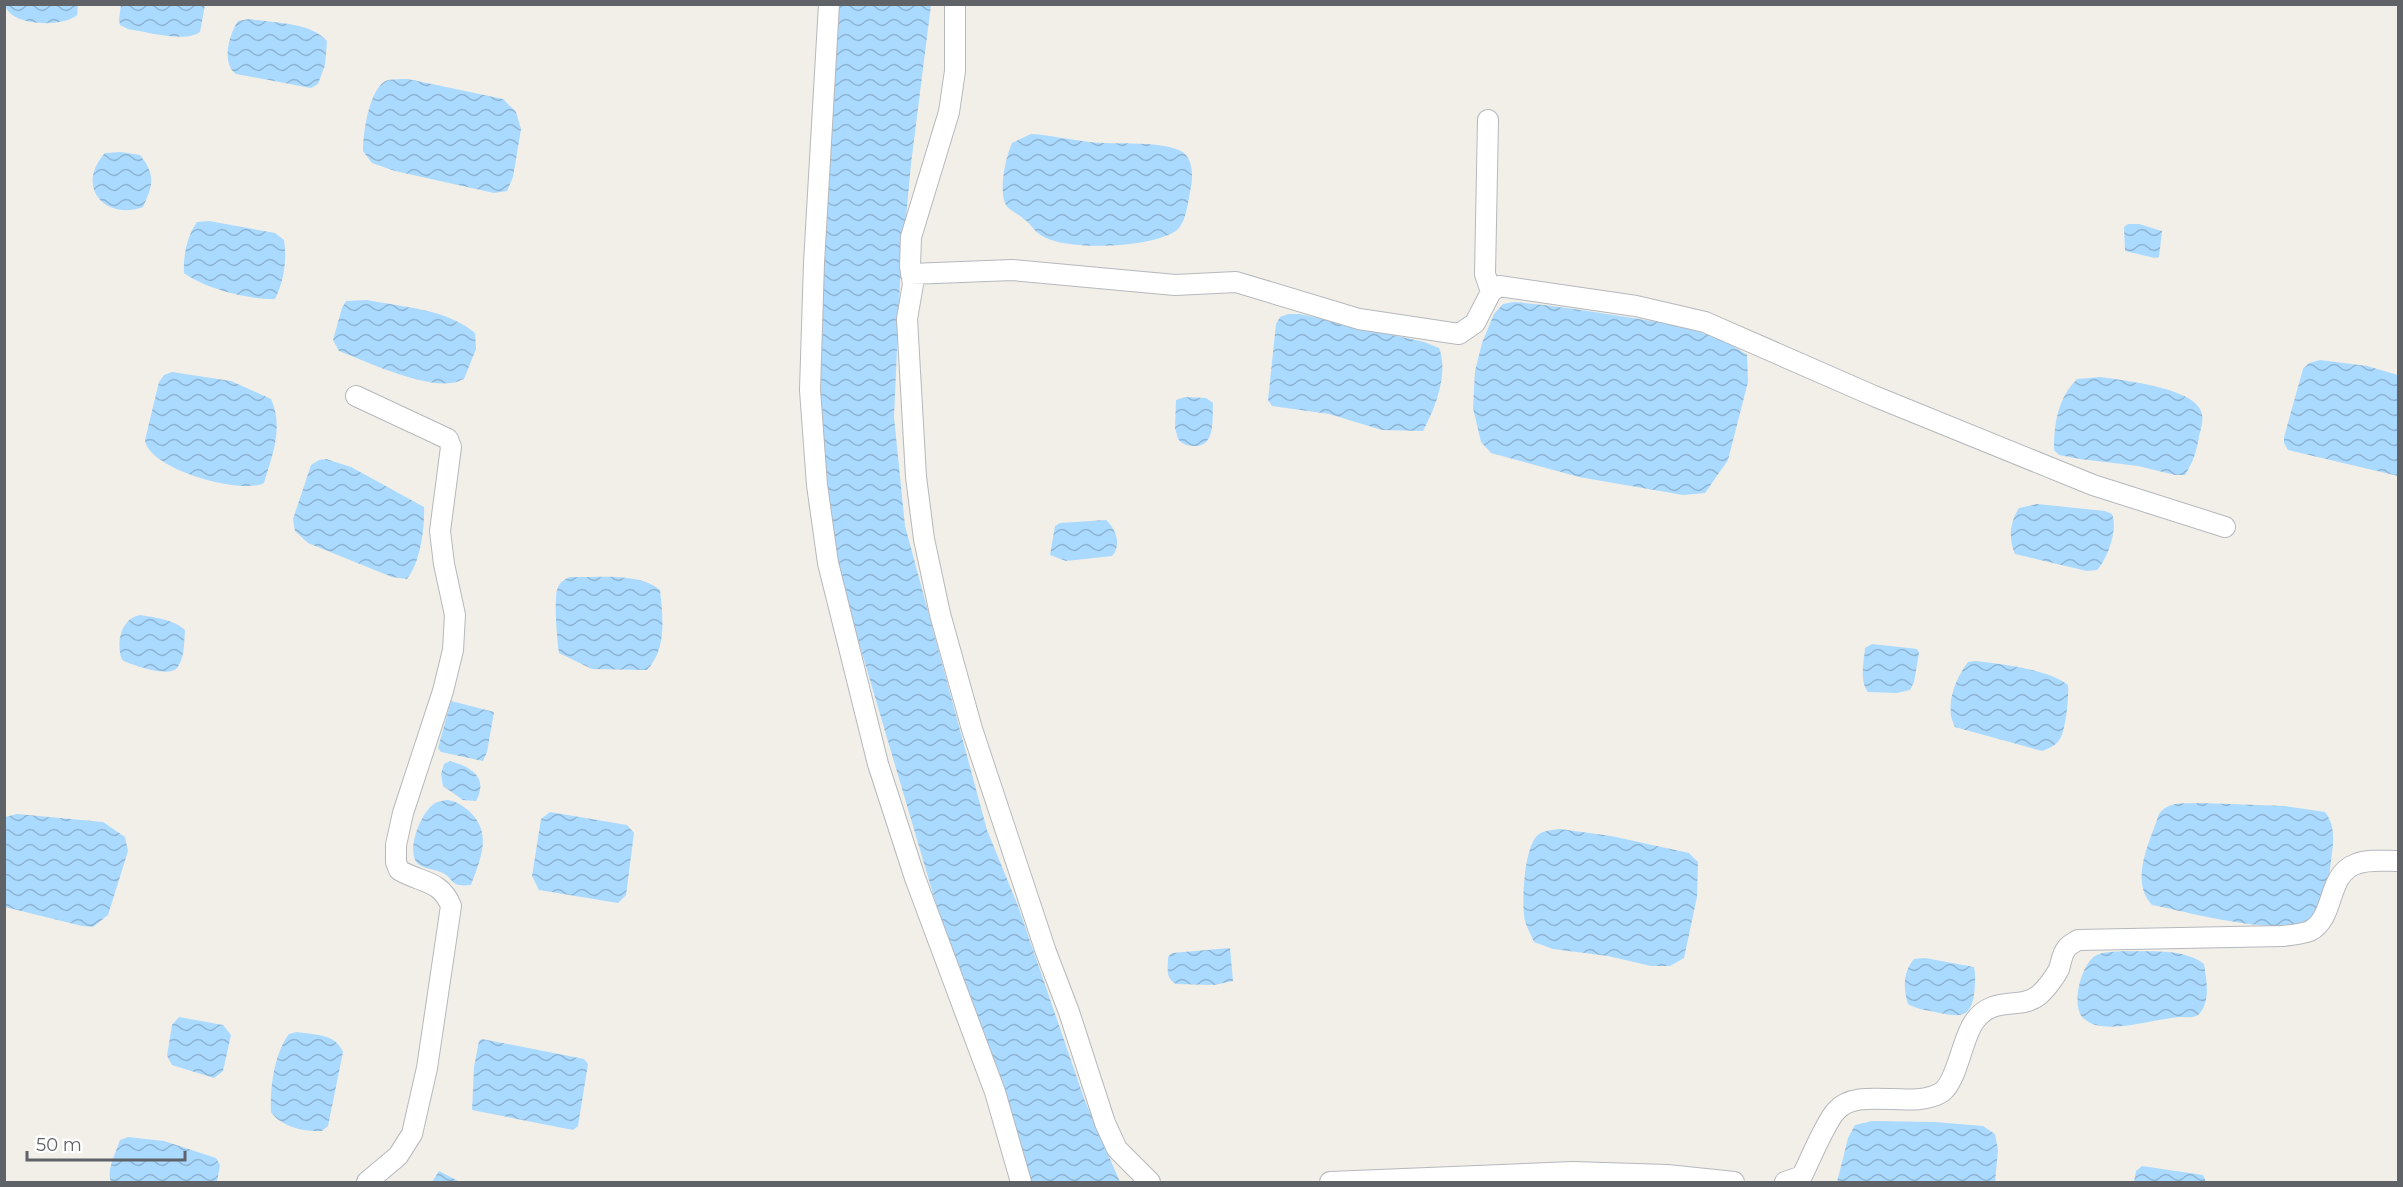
<svg xmlns="http://www.w3.org/2000/svg" width="2403" height="1187" font-family="Montserrat,sans-serif">
<style>
.water{fill:url(#water-waves)}
.lines{fill:none;stroke-linecap:round;stroke-linejoin:round}
.street-casing{stroke:#b5b8bc;stroke-width:22}
.street{stroke:#fff;stroke-width:20}
</style>
<defs>
<pattern id="water-waves" width="16" height="10" patternUnits="userSpaceOnUse" patternTransform="scale(1.5)"><rect width="16" height="10" fill="#aadaff"/><path d="M0 5q4-4 8 0t8 0" fill="none" stroke="#8eb4d2"/></pattern>
</defs>
<rect width="100%" height="100%" fill="#f1efe8"/>
<path class="water" d="M5,5H78L77,15C62,28 10,26 5,5Z
M205,5L200,32C184,43 148,32 128,29L120,25L119,20L121,5Z
M835,5H931L911,164L900,282L894,417L905,526L987,830L1018,906L1085,1101L1120,1182H1018L826,531L812,315Z
M249,19C273,23 311,22 327,41L325,65L318,84L311,88L236,74C221,64 229,34 238,21Z
M408,79L503,99L516,112L521,129L513,177L507,191L494,193L395,171L372,163L363,151C363,134 369,86 388,80C394,79 402,79 408,79Z
M1031,134C1051,135 1070,140 1090,142C1111,145 1168,140 1184,153C1193,161 1193,176 1191,187C1188,200 1187,221 1177,230C1154,248 1069,251 1044,237C1035,233 1032,225 1024,219C1020,215 1009,210 1006,205C998,191 1006,156 1012,143Z
M121,152L140,155C156,175 153,185 143,207C104,221 75,186 105,153Z
M209,221L275,233L284,240C287,260 284,281 275,299C250,300 203,288 184,273C183,256 187,236 197,222Z
M2128,224H2139L2162,231L2159,257L2155,258L2125,251L2124,227Z
M367,300C402,307 447,309 475,333L476,349L464,379C460,380 456,383 451,383C421,387 367,362 339,351L333,340L342,308L346,301Z
M1514,302C1550,305 1585,310 1620,316C1664,323 1710,328 1747,355L1748,382L1728,460L1705,493L1683,495L1579,477L1491,453L1481,442L1473,408L1475,371L1482,343L1494,314L1503,304Z
M1288,314H1300L1424,342L1439,348C1449,373 1435,409 1423,431L1382,430L1329,414L1272,406L1268,400L1276,324L1280,317Z
M2320,360L2367,366L2398,375V476L2288,450L2284,443V437L2303,369L2309,363Z
M172,372L231,381L271,399C284,428 272,455 264,483C241,495 148,469 145,440L159,382L164,375Z
M2101,377C2125,381 2188,387 2200,409C2205,418 2201,428 2199,436C2197,451 2193,462 2185,475H2175L2138,466L2080,459L2059,455L2054,450C2054,423 2058,398 2077,379Z
M1185,397L1206,398L1213,403C1212,418 1216,445 1196,446C1188,446 1183,445 1178,439L1175,428L1176,400Z
M326,459L351,467L424,507C425,528 420,563 407,579L392,577L308,543L295,531L293,519L311,465L319,460Z
M2037,504L2105,511L2112,514C2118,529 2108,558 2097,570L2087,571L2015,554C2008,538 2010,522 2019,508Z
M1106,520C1116,529 1122,545 1112,556L1066,561L1050,555L1055,526L1060,523Z
M570,577C598,578 638,572 660,590C663,617 667,649 647,670L592,669L559,653C557,640 554,603 557,590C559,583 564,579 570,577Z
M140,615C156,618 173,619 185,630C184,642 185,658 177,668C168,678 132,665 122,660C116,644 120,619 140,615Z
M1872,644L1917,649L1919,653L1914,682L1910,690L1897,693L1868,692C1859,681 1864,661 1865,648Z
M1976,661C2001,664 2048,669 2068,685C2069,697 2066,726 2061,737C2057,745 2050,748 2042,751L1955,727C1944,707 1955,679 1968,662Z
M451,701L494,712L487,752L483,761L441,752L438,748Z
M450,761C471,767 489,777 476,801L463,800L443,786L441,774L444,764Z
M447,800C456,801 460,804 468,810C493,832 481,858 471,885C450,887 456,881 443,873C435,869 423,869 417,863C406,850 421,812 434,804C437,801 443,801 447,800Z
M2201,803L2285,806L2325,812C2338,828 2332,850 2330,869C2327,887 2324,907 2310,919C2285,939 2184,911 2152,905C2129,880 2150,842 2159,814C2169,800 2185,804 2201,803Z
M550,812L627,825L634,833L626,895L618,903L539,890L532,876L541,819Z
M17,814L103,822L125,837L128,851L108,915L93,927L82,926L5,907V817Z
M1560,829L1611,836L1689,853L1698,862L1697,897L1684,958L1670,966H1651L1608,956L1553,949L1534,942C1531,935 1527,928 1525,921C1521,904 1524,846 1538,835C1544,830 1553,830 1560,829Z
M1230,948L1233,981L1214,985L1176,984C1165,978 1168,968 1168,957L1172,953Z
M2126,951C2150,952 2184,948 2204,964C2206,978 2211,1000 2200,1013C2195,1019 2186,1017 2179,1017C2155,1019 2119,1031 2096,1025C2093,1025 2087,1021 2084,1019C2070,1007 2081,965 2095,956C2103,951 2116,952 2126,951Z
M1925,958L1974,967C1976,976 1975,985 1974,995C1970,1021 1956,1016 1935,1012C1926,1010 1916,1009 1908,1004C1903,988 1903,972 1914,959Z
M179,1017L223,1025L231,1035L223,1071L214,1078L172,1065L167,1056L172,1025Z
M297,1032C314,1035 335,1033 343,1052L328,1126L322,1131C305,1132 281,1127 271,1112C270,1088 274,1054 289,1034Z
M482,1039L584,1059L588,1064L578,1126L573,1130L472,1110L474,1067L479,1041Z
M1872,1121L1935,1122L1983,1126L1995,1134L1998,1150L1995,1182H1837L1848,1138L1855,1125Z
M128,1137L164,1141L216,1158L220,1165L217,1182H111C106,1170 116,1153 120,1140Z
M2142,1166L2203,1175L2206,1182H2134L2136,1171Z
M439,1171L460,1182H432Z"/>
<g class="lines">
<g class="street-casing">
<path id="street" d="M829,4L814,263L810,390L817,485L828,563L878,764L915,878L995,1092L1021,1182
M955,4V71L949,112L911,237L910,266L913,284L907,319L916,477L924,539L940,614L972,729L1046,952L1069,1012L1105,1123L1117,1149L1150,1182
M1488,120L1485,274L1491,292
M911,274L1012,270L1175,285L1236,282L1359,319L1459,334L1475,323L1491,292L1499,286L1636,306L1705,322L1874,396L2093,485L2225,527
M356,396L448,439L451,447L440,531L444,564L455,615L453,650L443,691L403,813L396,845V862L399,870C421,883 441,880 451,906L427,1068L412,1134L398,1156L367,1182
M1330,1182L1573,1172L1667,1175L1734,1182
M1785,1182L1802,1176C1810,1160 1825,1123 1836,1111C1859,1085 1912,1111 1942,1092C1957,1081 1962,1039 1974,1022C1993,994 2020,1011 2039,995C2046,989 2055,977 2059,969C2061,963 2062,953 2067,948C2069,945 2075,942 2078,940L2282,936C2291,935 2302,934 2310,931C2336,917 2326,875 2356,864C2368,859 2386,861 2398,861"/>
</g>
<use href="#street" class="street"/>
</g>
<rect width="2403" height="1187" fill="none" stroke="#5f6368" stroke-width="12"/>
<path d="M27 1151v9h158v-9" fill="none" stroke="#5f6368" stroke-width="3"/>
<text x="36" y="1151" font-size="18" fill="#5f6368" stroke="#ffffff" stroke-width="4.5" paint-order="stroke">50 m</text>
</svg>
